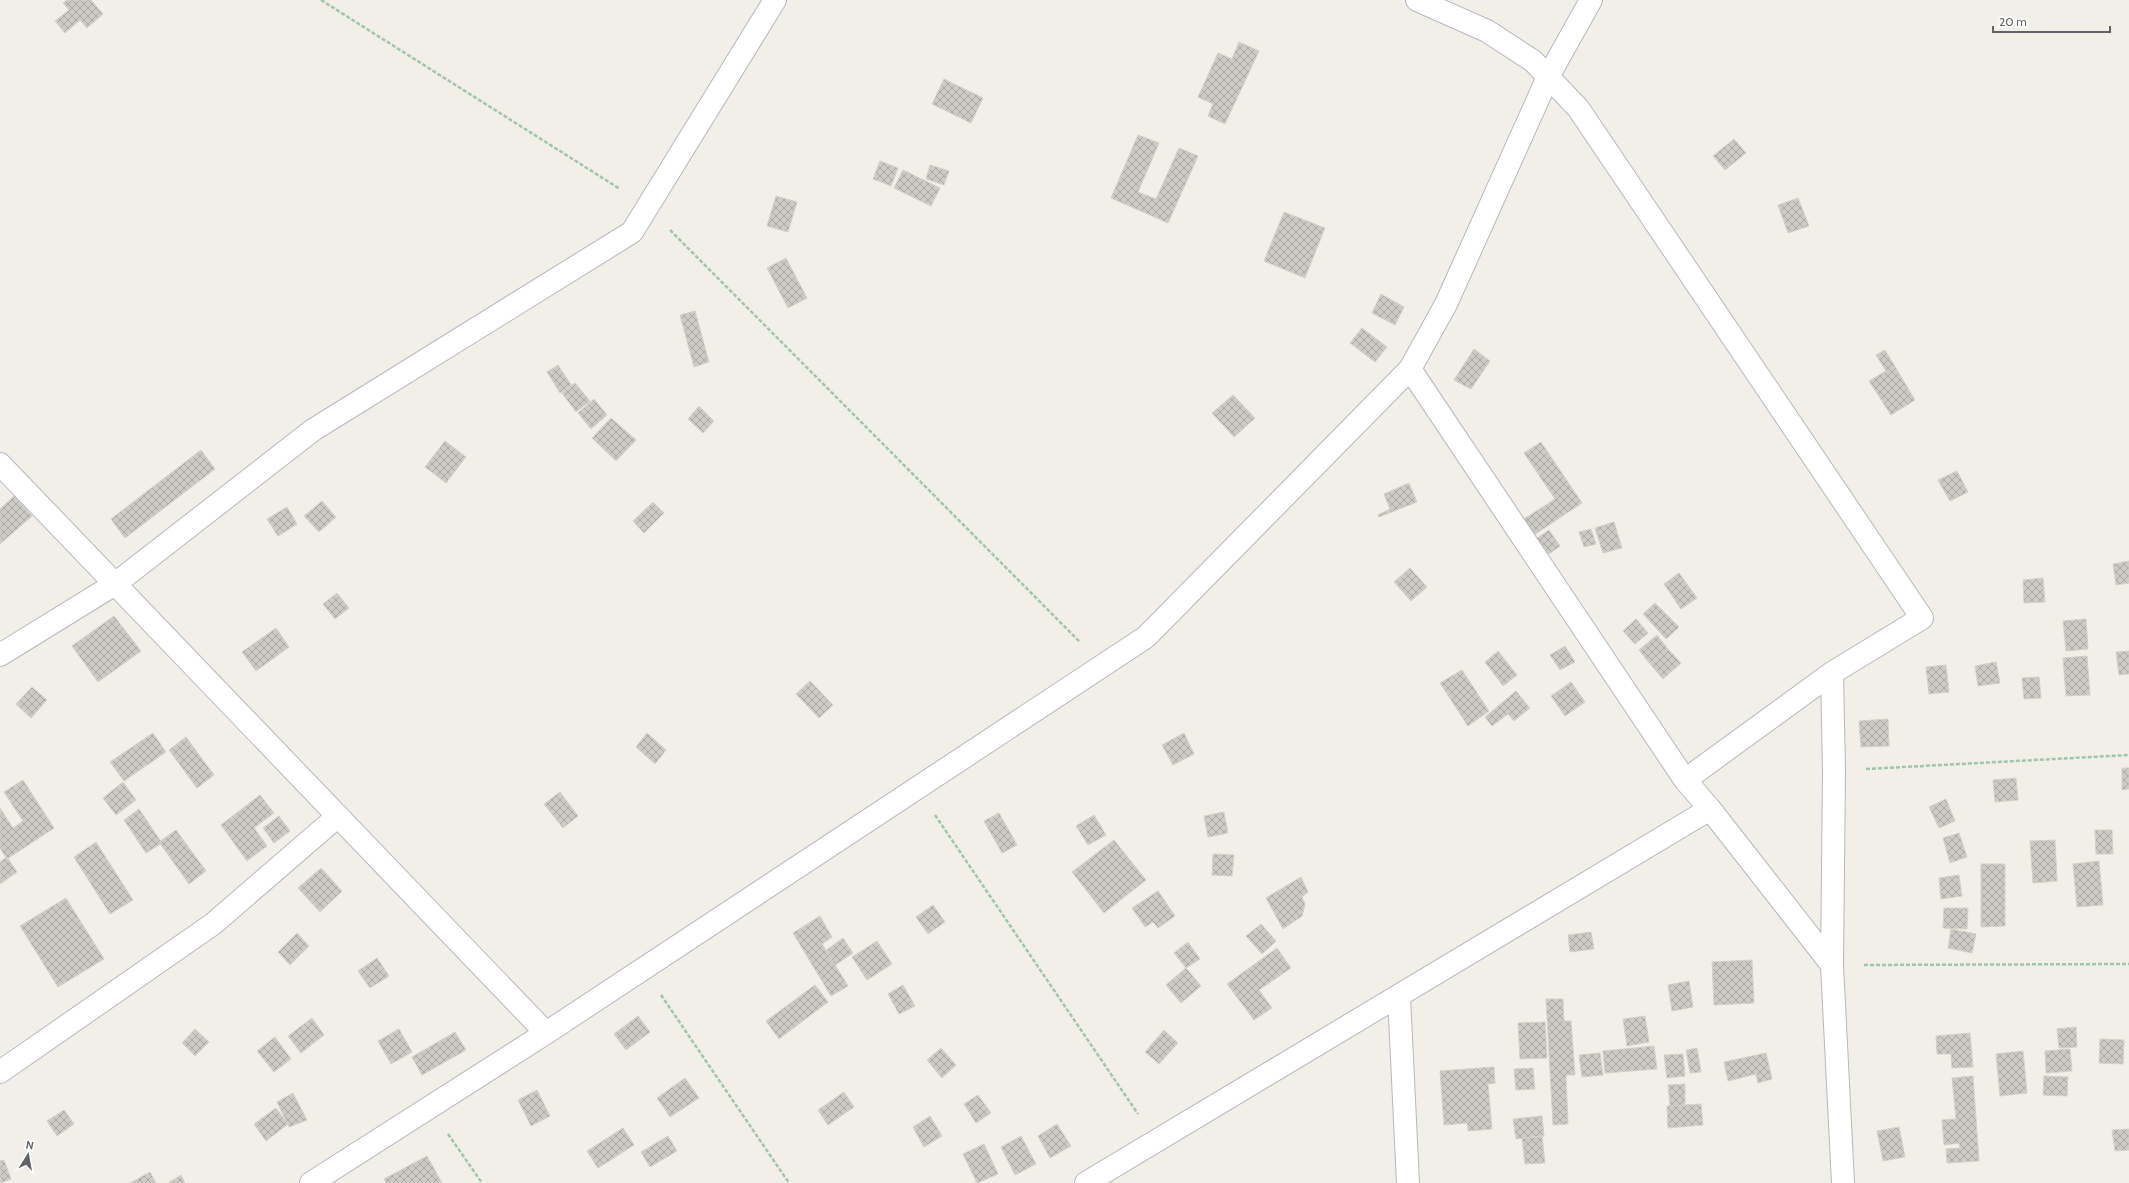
<svg xmlns="http://www.w3.org/2000/svg" width="2129" height="1183" font-family="Cabin,sans-serif">
<style>
.building{fill:url(#building-cross-hatch);stroke:#d6d1c6}
.lines{fill:none;stroke-linecap:round;stroke-linejoin:round}
.street-casing{stroke:#b5b8bc;stroke-width:24}
.path{stroke:#9cc7a9;stroke-width:2.5;stroke-dasharray:4 2;stroke-linecap:butt}
.street{stroke:#fff;stroke-width:22}
</style>
<defs>
<pattern id="building-cross-hatch" width="8" height="8" patternUnits="userSpaceOnUse"><rect width="8" height="8" fill="#cccac5"/><path d="M0 0l8 8M0 8l8-8" fill="none" stroke="#a9a8a4"/></pattern>
</defs>
<rect width="100%" height="100%" fill="#f1efe8"/>
<path class="building" d="M67,0H91L103,14L87,28L80,20L65,33L55,21L69,10L63,3Z
M1239,42L1259,51L1225,124L1208,116L1213,104L1198,97L1218,53L1232,59Z
M944,79L983,98L971,123L932,104Z
M1138,135L1159,143L1138,192L1156,199L1179,148L1198,156L1168,223L1111,198Z
M1734,139L1746,153L1725,170L1713,156Z
M880,161L898,168L891,186L873,179Z
M930,165L949,171L944,185L926,179Z
M903,170L940,188L931,206L894,188Z
M776,196L797,202L788,232L767,226Z
M1798,198L1809,226L1788,233L1778,205Z
M1284,212L1325,228L1305,278L1264,261Z
M786,258L807,298L788,308L767,268Z
M1381,294L1404,307L1395,325L1372,313Z
M695,311L709,362L694,367L680,315Z
M1362,328L1387,347L1375,362L1350,343Z
M1474,349L1490,361L1471,389L1454,380Z
M1885,350L1915,400L1891,415L1869,381L1886,371L1876,355Z
M558,365L572,386L560,393L547,372Z
M575,383L590,401L576,412L562,393Z
M1233,395L1255,418L1234,437L1212,413Z
M594,399L607,415L591,429L578,413Z
M699,406L714,421L703,433L688,419Z
M611,418L636,440L616,461L592,438Z
M445,441L466,457L446,483L425,467Z
M1541,442L1582,503L1531,537L1521,521L1555,499L1524,453Z
M201,450L215,469L125,538L111,519Z
M1957,471L1968,492L1950,501L1938,480Z
M1409,483L1417,502L1379,517L1378,515L1390,509L1384,494Z
M14,496L32,516L0,544V509Z
M322,501L336,517L319,532L304,516Z
M653,502L664,513L644,533L633,521Z
M287,507L297,524L278,536L267,519Z
M1614,522L1622,548L1603,553L1595,528Z
M1591,529L1596,544L1584,547L1579,532Z
M1549,530L1560,546L1549,554L1537,538Z
M2129,561V583L2116,585L2113,564Z
M1410,568L1427,587L1411,601L1394,582Z
M1679,573L1697,598L1681,609L1664,584Z
M2043,578L2045,602L2024,603L2023,580Z
M337,593L349,608L335,619L323,604Z
M1655,603L1679,627L1666,639L1643,614Z
M114,616L141,651L98,682L72,646Z
M1636,619L1648,633L1635,644L1623,631Z
M2086,619L2088,649L2066,651L2063,621Z
M276,628L289,647L256,671L242,652Z
M1657,635L1668,649L1650,664L1639,650Z
M1565,646L1575,662L1560,670L1550,655Z
M1668,649L1681,663L1663,679L1650,664Z
M1498,651L1517,675L1503,686L1485,662Z
M2129,651V674L2119,675L2116,652Z
M2087,656L2090,695L2066,696L2063,658Z
M1996,662L2000,683L1978,686L1975,666Z
M1946,665L1949,692L1929,694L1926,667Z
M1462,670L1489,711L1468,726L1440,683Z
M2039,677L2041,698L2024,699L2022,678Z
M810,681L833,705L819,718L796,694Z
M1571,682L1585,702L1565,716L1551,696Z
M32,687L47,700L31,718L16,704Z
M1516,691L1530,708L1514,721L1508,714L1492,726L1485,717Z
M1888,719L1889,746L1861,747L1859,721Z
M153,733L166,752L124,781L110,762Z
M647,733L666,750L655,764L636,747Z
M1184,733L1194,754L1173,765L1162,745Z
M186,737L214,775L197,788L169,750Z
M2122,768H2129V789L2122,790Z
M2016,778L2018,800L1995,802L1993,780Z
M23,780L54,828L7,859L0,848V808L13,828L23,821L4,792Z
M123,782L136,800L116,815L103,798Z
M560,792L578,816L563,828L544,804Z
M260,795L274,813L254,828L267,846L247,861L221,825Z
M1946,799L1955,821L1939,828L1929,807Z
M139,809L162,843L146,853L124,820Z
M1224,812L1228,833L1208,837L1204,816Z
M999,813L1017,845L1002,853L984,821Z
M1094,815L1106,835L1088,845L1076,826Z
M279,816L290,831L274,843L263,828Z
M176,830L206,871L189,884L159,842Z
M2095,830H2112L2113,854H2096Z
M1959,833L1967,857L1950,863L1943,838Z
M1114,840L1146,880L1104,913L1072,872Z
M2055,840L2057,881L2033,883L2030,841Z
M96,842L133,900L110,914L74,857Z
M1213,854L1234,855L1232,876L1212,875Z
M7,857L17,872L0,884V862Z
M2099,861L2103,905L2077,907L2073,864Z
M1981,864H2005V926L1981,927Z
M321,868L342,891L320,912L298,888Z
M1959,875L1962,896L1941,899L1939,878Z
M1301,877L1308,892L1302,897L1305,904L1302,916L1283,929L1266,898Z
M1158,891L1175,916L1158,928L1153,922L1145,927L1132,908Z
M66,898L104,959L58,987L20,926Z
M933,905L945,922L928,934L916,917Z
M1944,908H1968L1967,929L1943,928Z
M820,916L832,937L822,944L848,986L831,996L793,933Z
M1261,924L1276,941L1262,954L1246,936Z
M1951,929L1976,934L1972,953L1948,948Z
M1591,932L1594,949L1570,952L1568,935Z
M297,933L309,946L290,965L278,952Z
M843,938L853,953L835,965L825,951Z
M877,941L892,964L867,980L852,957Z
M1188,942L1200,959L1186,968L1174,953Z
M1277,948L1291,968L1259,990L1272,1008L1254,1020L1227,984Z
M377,958L389,976L370,988L358,971Z
M1752,960L1754,1003L1714,1005L1712,962Z
M1186,968L1201,986L1181,1003L1166,985Z
M1689,981L1693,1007L1672,1011L1668,985Z
M815,985L828,1002L779,1039L766,1021Z
M903,985L915,1006L899,1014L888,994Z
M1546,999H1563L1564,1021H1571L1575,1075H1566L1568,1124L1553,1125Z
M638,1016L650,1032L626,1050L614,1034Z
M1645,1016L1649,1042L1627,1046L1623,1019Z
M312,1018L324,1035L301,1053L288,1036Z
M1545,1022L1547,1058L1520,1059L1518,1023Z
M2076,1027L2077,1047L2059,1048L2057,1029Z
M195,1029L209,1042L195,1056L182,1043Z
M399,1029L412,1052L391,1064L378,1041Z
M1164,1030L1178,1043L1159,1064L1145,1052Z
M455,1032L466,1050L422,1075L412,1057Z
M1970,1033L1973,1067L1952,1068L1951,1054H1937L1936,1036Z
M275,1037L291,1059L274,1072L257,1051Z
M2100,1039L2124,1040L2123,1064L2099,1063Z
M1654,1046L1657,1069L1605,1073L1603,1051Z
M941,1048L956,1065L942,1078L927,1060Z
M1697,1048L1701,1072L1690,1073L1686,1050Z
M2070,1049L2072,1071L2046,1073L2045,1051Z
M2023,1051L2027,1093L2000,1096L1996,1054Z
M1600,1053L1603,1075L1582,1077L1579,1055Z
M1766,1053L1772,1079L1758,1083L1756,1074L1728,1081L1724,1062Z
M1683,1054L1685,1076L1667,1078L1664,1055Z
M1494,1067L1495,1083L1488,1084L1492,1129L1468,1131L1467,1123L1444,1125L1440,1071Z
M1533,1068L1535,1089L1516,1090L1514,1069Z
M1973,1076L1979,1161L1947,1163L1946,1149L1960,1148L1959,1143L1944,1145L1942,1120L1956,1119L1952,1078Z
M2044,1076L2068,1077L2067,1096L2043,1095Z
M685,1078L699,1098L670,1117L657,1098Z
M1685,1084V1105L1670,1106L1668,1085Z
M537,1090L550,1116L531,1126L518,1100Z
M844,1092L854,1107L828,1125L818,1110Z
M293,1093L307,1120L289,1127L277,1102Z
M978,1095L991,1113L976,1123L964,1104Z
M1701,1104L1703,1125L1668,1128L1667,1106Z
M276,1108L288,1124L266,1141L254,1124Z
M64,1110L74,1124L57,1136L47,1121Z
M930,1116L942,1136L924,1147L913,1127Z
M1542,1116L1544,1136L1516,1139L1513,1119Z
M1057,1124L1071,1146L1050,1158L1038,1136Z
M1899,1127L1905,1157L1883,1161L1877,1131Z
M623,1128L634,1145L598,1168L587,1151Z
M2129,1129V1150L2115,1151L2112,1130Z
M668,1136L677,1151L650,1167L641,1152Z
M1021,1136L1036,1164L1015,1175L1001,1147Z
M1542,1136L1545,1163L1525,1164L1522,1138Z
M984,1144L998,1174L977,1183L963,1154Z
M427,1156L442,1183H386L384,1179Z
M4,1160L11,1179L0,1183V1161Z
M150,1172L156,1183H130Z
M181,1175L185,1183H168Z"/>
<g class="lines">
<g class="street-casing">
<path id="street" d="M1417,0L1487,31L1533,61L1578,108L1922,618L1832,673L1685,780
M1410,369L1685,780L1710,809L1832,965
M0,464L546,1033
M0,655L115,584L313,430L632,232L775,0
M1832,673L1834,771L1832,965L1843,1183
M1399,996L1408,1183
M0,1072L213,924L338,816
M311,1183L546,1033L1146,637L1410,369L1446,304L1548,77L1591,0
M1086,1183L1710,809"/>
</g>
<path class="path" d="M321,0L620,189
M670,230L1080,642
M1866,769L2129,755
M935,815L1138,1114
M1864,965L2129,964
M661,995L789,1183
M448,1134L482,1183"/>
<use href="#street" class="street"/>
</g>
<g transform="translate(28 1155) rotate(11)" stroke="#ffffff" stroke-width="3" paint-order="stroke">
<path d="M0-3L7 15L0 10L-7 15Z" fill="#5f6368"/>
<text y="-6" font-size="11" font-weight="bold" text-anchor="middle" fill="#5f6368">N</text>
</g>
<path d="M1993 26v6h117v-6" fill="none" stroke="#5f6368" stroke-width="2"/>
<text x="1999" y="26" font-size="12" fill="#5f6368" stroke="#ffffff" stroke-width="3" paint-order="stroke">20 m</text>
</svg>
